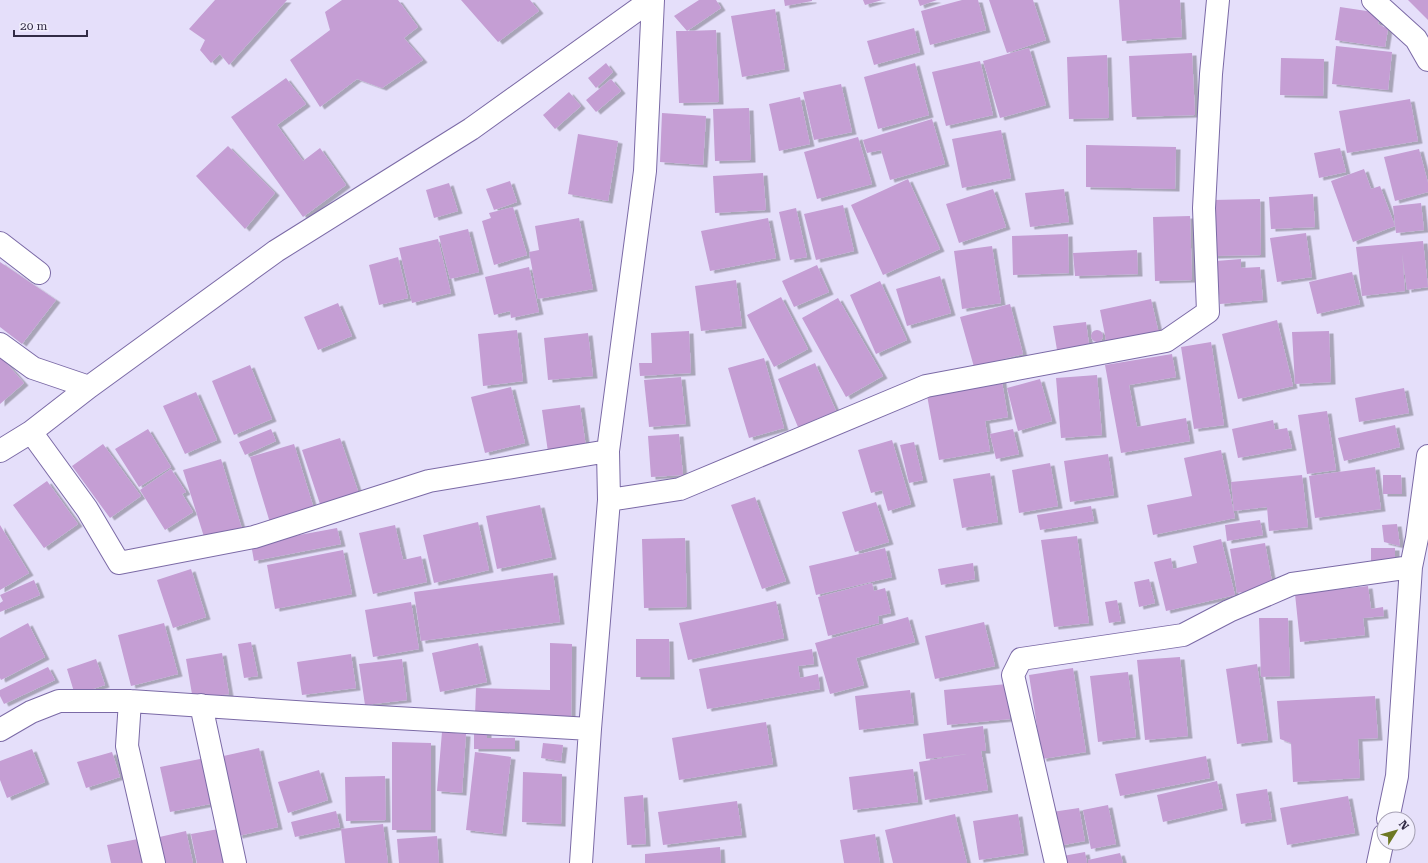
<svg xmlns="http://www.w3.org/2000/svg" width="1428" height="863" font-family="'Roboto Serif',serif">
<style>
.building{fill:#c59ed4;filter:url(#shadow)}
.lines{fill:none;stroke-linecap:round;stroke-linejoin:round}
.minor-casing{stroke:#7b6aa6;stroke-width:24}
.minor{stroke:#fff;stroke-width:22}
</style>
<defs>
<filter id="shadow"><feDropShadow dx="4.5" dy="2.5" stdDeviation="0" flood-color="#0004"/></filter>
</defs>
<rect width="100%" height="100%" fill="#e5dffa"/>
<path class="building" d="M215,0H287L229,65L220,54L211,63L200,50L205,40L189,29Z
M342,0H398L418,27L404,38L423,60L382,88L357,79L320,107L290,60L330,30L325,12Z
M461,0H530L539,11L498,42Z
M699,0H716L721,8L687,31L716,30L719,102L679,103L676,31H687L674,16Z
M784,0H812V1L785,6Z
M863,0H882L865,5Z
M918,0H937L920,6Z
M962,0H978L986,30L930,45L921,11Z
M989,0H1033L1046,40L1007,53Z
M1119,0H1180L1182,37L1122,41Z
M1408,0H1428V20Z
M1340,7L1380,13L1378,24L1388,29L1385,47L1335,40Z
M775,9L785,69L742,77L731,16Z
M914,28L920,52L874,65L867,41Z
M1336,46L1392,52L1388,90L1332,84Z
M1029,48L1046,105L1000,118L983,61Z
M1192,53L1195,115L1132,117L1129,56Z
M1107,55L1109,118L1069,119L1067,57Z
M1281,58L1324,59L1323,96L1280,95Z
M980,61L993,115L946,126L932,72Z
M606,63L613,72L596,88L588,78Z
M915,63L929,115L878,129L864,77Z
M286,78L306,104L277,125L303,161L320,148L346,185L303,217L231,117Z
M611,79L621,91L596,112L586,100Z
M841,84L852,132L814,140L803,92Z
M569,92L581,106L555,129L543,115Z
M800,97L810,144L779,151L769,104Z
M1410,99L1418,141L1347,153L1339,111Z
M749,108L751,160L715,161L713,109Z
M662,113L706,116L703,165L660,162Z
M932,119L945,164L890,180L881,150L867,153L863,140Z
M1001,130L1011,178L962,188L952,139Z
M578,134L618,141L608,201L568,194Z
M858,137L872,184L817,199L804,152Z
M1086,145L1176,147L1175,189L1086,187Z
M228,146L275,193L245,229L196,176Z
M1340,148L1346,172L1319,178L1314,153Z
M1419,149L1428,183V192L1395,201L1384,157Z
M1364,169L1371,189L1380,186L1395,226L1353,242L1331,181Z
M763,173L766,210L715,213L713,176Z
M908,179L940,249L883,275L851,205Z
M510,181L517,202L494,210L486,189Z
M449,183L458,211L434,218L426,190Z
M993,189L1006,227L959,243L946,204Z
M1064,189L1069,222L1030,227L1025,193Z
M1313,194L1315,227L1271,229L1269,197Z
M1260,199L1261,255L1213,256L1212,200Z
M1421,203L1424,230L1396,233L1393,206Z
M843,205L854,251L816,260L804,214Z
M513,207L527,255L494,265L482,221L491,218L489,213Z
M796,208L807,257L790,260L779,212Z
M1190,216L1192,280L1155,281L1153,217Z
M579,218L593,289L538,299L529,252L539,250L535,226Z
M768,218L776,258L710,271L701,231Z
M468,229L479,272L450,279L439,236Z
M1306,233L1312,277L1277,282L1270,238Z
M1068,234L1069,273L1013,275L1012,236Z
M438,239L451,293L412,303L399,248Z
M1423,241L1428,287L1407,290L1402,253L1405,291L1362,296L1356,247Z
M992,246L1001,303L962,309L954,251Z
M1137,250L1138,274L1075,276L1073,253Z
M398,257L408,298L379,305L369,265Z
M1241,259V268L1260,267L1263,300L1220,304L1216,261Z
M0,262L56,300L22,344L0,327Z
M817,265L829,292L794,307L782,281Z
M529,267L539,312L511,318L510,311L494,315L485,277Z
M1352,272L1360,304L1317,314L1309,282Z
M940,276L951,313L907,326L896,289Z
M736,280L742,326L701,331L695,286Z
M880,281L907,340L876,354L850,295Z
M781,297L808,349L774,367L747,315Z
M838,298L883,376L846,397L802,318Z
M1151,299L1159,334L1107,345L1100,310Z
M338,303L352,336L318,350L304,317Z
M1010,304L1023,354L974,367L960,317Z
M1277,320L1293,386L1238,399L1222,334Z
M1086,322L1090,352L1058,356L1053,326Z
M1091 336a6 6 0 1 1 12 0a6 6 0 1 1-12 0Z
M517,330L523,381L483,386L478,334Z
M689,331L691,373L640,376L639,363H652L651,333Z
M1329,331L1331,382L1295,384L1292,332Z
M588,333L593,376L548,380L544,338Z
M1211,342L1224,425L1194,429L1181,347Z
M1172,354L1176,377L1129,385L1137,427L1186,418L1190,441L1121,453L1105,365Z
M0,356L24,383L0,404Z
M764,358L784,428L749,438L728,368Z
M815,363L836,411L798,427L778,379Z
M250,365L272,419L234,435L212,381Z
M1097,375L1102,435L1061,438L1056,378Z
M1001,376L1008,417L985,421L990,451L939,460L926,390Z
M681,377L686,424L649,427L644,380Z
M1040,379L1052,421L1018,431L1007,388Z
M511,387L525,443L485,453L471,397Z
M1404,388L1409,413L1359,422L1355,398Z
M196,392L217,440L185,454L163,406Z
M580,405L586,447L548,452L542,410Z
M1327,411L1336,470L1307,474L1298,415Z
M1273,420L1275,430L1287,428L1292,448L1238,458L1232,429Z
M1395,425L1400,447L1344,461L1338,438Z
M148,429L171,467L139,487L115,449Z
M271,429L276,441L245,455L239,442Z
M1013,429L1019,454L996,459L990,434Z
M679,434L683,475L651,477L648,436Z
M340,438L359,494L321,507L302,450Z
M892,440L911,504L888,511L882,490L871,493L858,450Z
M914,442L923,480L909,483L900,445Z
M103,444L141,496L110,518L72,466Z
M294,444L315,512L271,526L250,457Z
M1221,450L1235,518L1153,535L1147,505L1192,496L1184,458Z
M1108,454L1114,495L1070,502L1064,461Z
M221,459L242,529L205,540L183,470Z
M1050,463L1058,506L1019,513L1012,470Z
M1375,467L1381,509L1315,518L1309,476Z
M171,469L186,492L182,494L193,512L165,530L140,490Z
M990,473L998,522L962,528L953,479Z
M1302,475L1308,527L1269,531L1267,507L1234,511L1231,482Z
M1383,475H1401L1402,494H1383Z
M47,481L78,524L44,548L13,505Z
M755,497L786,581L762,589L731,505Z
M876,502L889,542L855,552L842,512Z
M540,505L552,557L497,569L486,516Z
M1091,506L1094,521L1040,530L1037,515Z
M1260,520L1263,535L1227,541L1225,525Z
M478,522L489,570L434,583L423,535Z
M1397,524L1400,546L1384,542L1382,525Z
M0,525L29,573L0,590Z
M395,525L403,560L421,556L427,582L373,594L359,533Z
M337,528L341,544L254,561L251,544Z
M1077,536L1089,623L1054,627L1041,540Z
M685,538L687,607L644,608L642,539Z
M1221,539L1235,595L1166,611L1154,562L1171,558L1173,569L1197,563L1193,546Z
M1265,543L1273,587L1237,593L1230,549Z
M885,548L892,577L816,595L809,566Z
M1371,548H1395V561H1371Z
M343,550L352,594L275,609L267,565Z
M973,563L975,579L941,585L938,569Z
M191,569L206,617L173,628L157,580Z
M553,573L560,622L421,641L414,592Z
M1149,579L1155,603L1139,607L1134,582Z
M34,580L40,595L0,612V603L3,601L0,595Z
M872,583L874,591L885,588L891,613L878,616L879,623L828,636L818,597Z
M1368,586L1371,609L1383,607L1384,616L1363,618L1365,635L1300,642L1295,594Z
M1117,600L1121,621L1109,623L1105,602Z
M776,601L784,638L688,660L679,623Z
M411,602L419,649L373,657L365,610Z
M908,617L915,642L856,658L864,685L830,694L815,643Z
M1259,618H1288L1290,676L1261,677Z
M984,622L995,666L935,679L925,636Z
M28,623L45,657L1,680L0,678V638Z
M164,623L178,674L131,686L118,635Z
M636,639H669L670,677H636Z
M251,642L258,676L244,678L238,644Z
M478,643L487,682L440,692L432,653Z
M550,643L572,644L571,719L475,716L476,688L550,690Z
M812,649L814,664L798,666L800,678L818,674L820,689L707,709L699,669Z
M222,653L229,694L193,700L186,659Z
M351,654L356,688L302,695L297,662Z
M1180,657L1188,736L1145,740L1137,660Z
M96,659L105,685L75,695L67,669Z
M402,659L407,700L365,705L359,664Z
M1257,664L1268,740L1237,744L1226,669Z
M48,667L55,680L4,704L0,696V690Z
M1073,668L1086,752L1042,759L1029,675Z
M1128,672L1136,737L1098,742L1090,676Z
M1007,684L1010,719L947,725L944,690Z
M910,690L914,723L859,730L855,696Z
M1375,696L1378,738L1358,739L1360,778L1293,782L1291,743L1280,739L1277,701Z
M766,722L773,764L679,780L672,738Z
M983,726L986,751H981L988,790L925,800L919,762L967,754L926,759L923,734Z
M474,727H487V738H515V749H474Z
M442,732L466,734L462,793L437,791Z
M392,742L431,743V830H392Z
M543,743L563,745L561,761L541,758Z
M259,748L278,827L238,836L219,757Z
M32,749L45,782L7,798L0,780V761Z
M112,752L120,777L86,788L77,762Z
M475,752L511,757L502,834L466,830Z
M1206,756L1210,778L1120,796L1115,774Z
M205,758L215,803L170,812L160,767Z
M913,769L918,802L853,810L849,777Z
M319,770L328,800L288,813L278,782Z
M523,772L562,774L561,824L522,822Z
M385,776L386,820L346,821L345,777Z
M1217,781L1223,808L1163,822L1157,795Z
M1267,789L1272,819L1241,824L1236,794Z
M643,795L646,844L627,845L624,797Z
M1348,796L1355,833L1287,845L1280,808Z
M737,801L742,835L663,845L658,812Z
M1108,805L1116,844L1091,849L1083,810Z
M1079,808L1085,841L1058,846L1052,812Z
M336,811L340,827L295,837L291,822Z
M955,814L967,863H893L885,830Z
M1018,814L1024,853L979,860L973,821Z
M383,824L388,863H345L341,829Z
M224,828L229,863H197L191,834Z
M186,831L193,863H160L155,838Z
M875,834L880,863H844L840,840Z
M437,836L439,863H399L397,839Z
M143,838L148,863H111L107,845Z
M720,847L721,863H645V854Z
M1085,852L1087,863H1064L1063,856Z
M1120,853L1123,863H1088V860Z"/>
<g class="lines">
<g class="minor-casing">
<path id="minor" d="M1373,0L1416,39L1428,60
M0,243L39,273
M0,344L33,368L89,387
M31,432L87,509L119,563L254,537L429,481L608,451
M0,451L31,432L89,387L276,251L471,129L651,0
M609,500L680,489L926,386L1166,341L1208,312L1204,208L1211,74L1218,0
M130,701L127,746L154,863
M201,705L235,863
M0,730L31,712L59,701H130L326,714L590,729
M1388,819L1397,776L1411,567L1417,538L1428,456
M581,863L590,729L609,500L608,451L645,171L653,0
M1056,863L1013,675L1021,659L1183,635L1229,611L1292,584L1411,567
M1378,863L1384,835"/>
</g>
<use href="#minor" class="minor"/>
</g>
<g transform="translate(1396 831) rotate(53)"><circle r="19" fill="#f1eefc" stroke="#a5a0b3"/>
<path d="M0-3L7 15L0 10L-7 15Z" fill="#6d7823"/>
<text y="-6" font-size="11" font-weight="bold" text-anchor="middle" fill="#322b45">N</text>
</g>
<path d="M14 30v6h73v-6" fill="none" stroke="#322b45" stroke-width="2"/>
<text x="20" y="30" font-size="12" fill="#322b45" stroke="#f1eefc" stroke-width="3" paint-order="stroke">20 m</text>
</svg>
